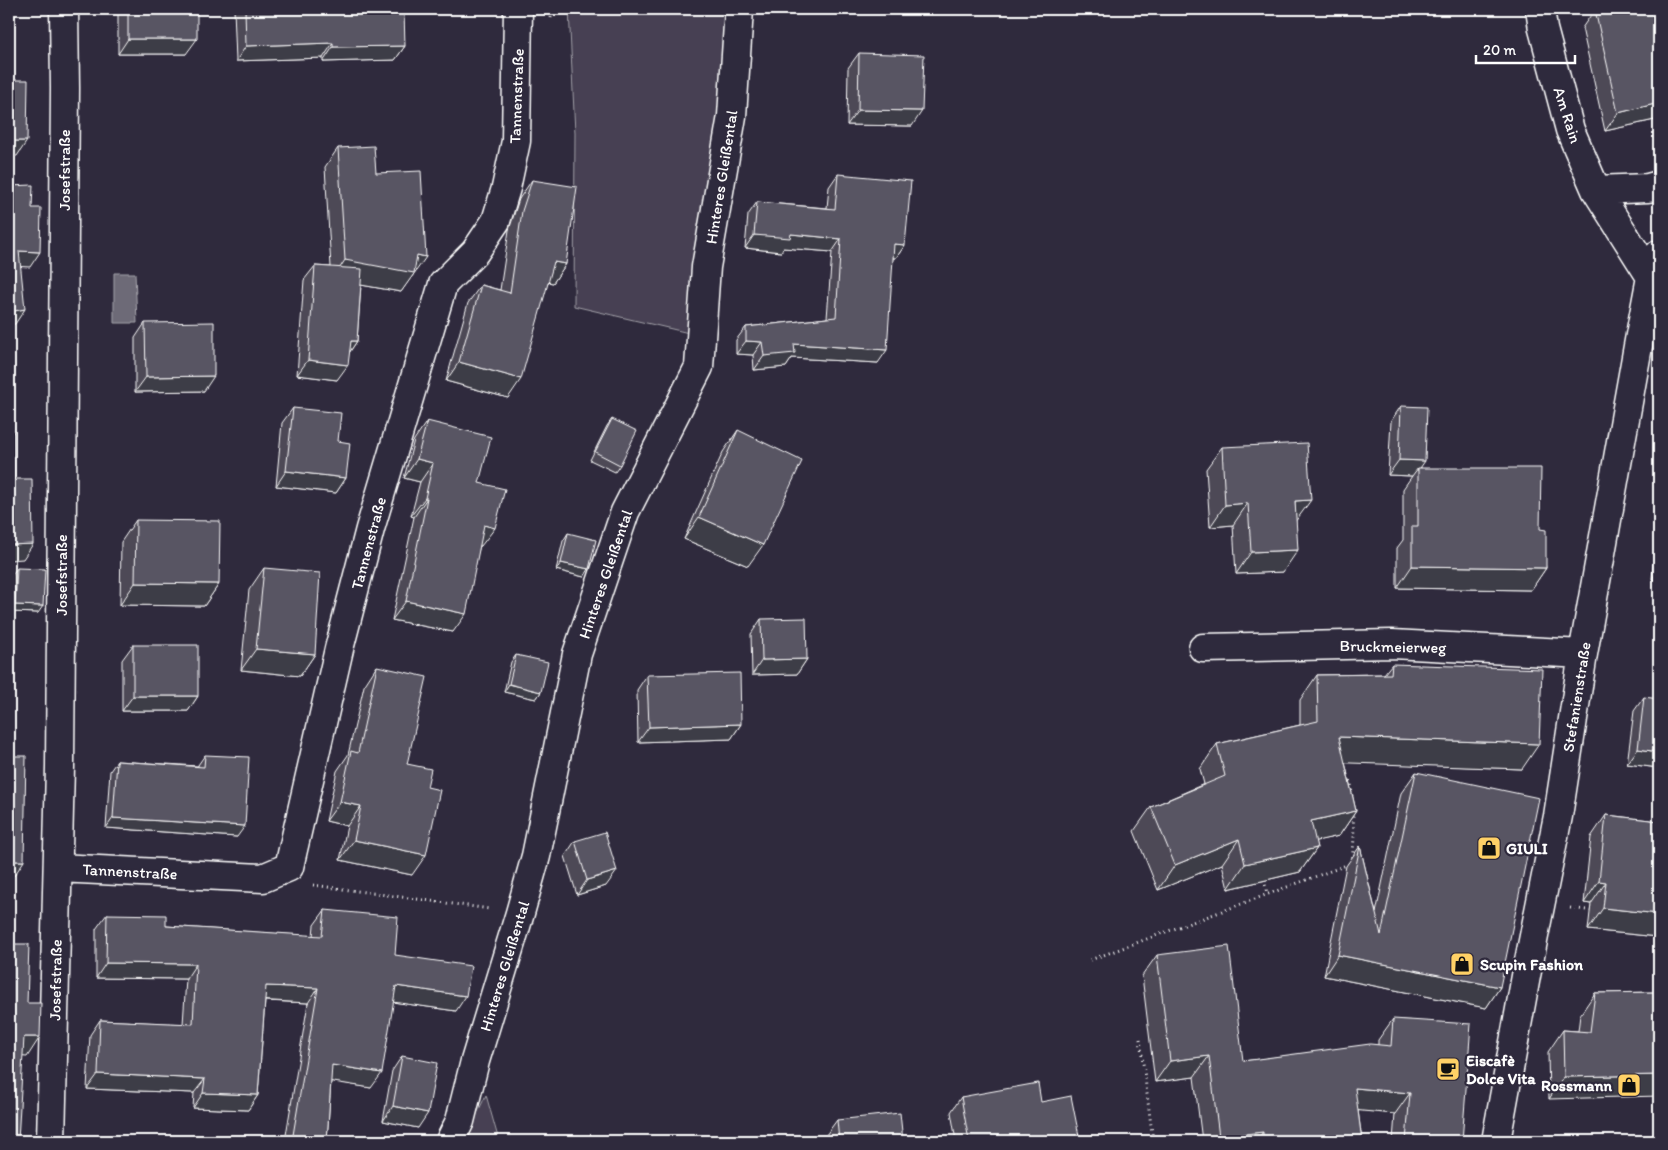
<svg xmlns="http://www.w3.org/2000/svg" width="1668" height="1150" font-family="Itim,sans-serif">
<style>
.green{fill:#464152;stroke:#a2a0a8}
.water{fill:#6d6a77;stroke:#a7a6ad}
.lines{fill:none;stroke-linecap:round;stroke-linejoin:round}
.minor-casing{stroke:#fff;stroke-width:31}
.path{stroke:#fff;stroke-width:3;stroke-dasharray:1 4;stroke-linecap:butt}
.minor{stroke:#2f2a3d;stroke-width:28}
.wall{fill:#4d4956;stroke:#fff}
.shaded-wall{fill:#3e3c46;stroke:#fff}
.building{fill:#595564;stroke:#fff}
.labels{text-anchor:middle;stroke-width:4.5;stroke-linejoin:round;paint-order:stroke}
.street-label{font-size:16px;fill:#fff;stroke:#2f2a3d}
.poi-label{font-size:16px;font-weight:bold;fill:#fff;stroke:#2f2a3d;text-anchor:start}
</style>
<rect width="100%" height="100%" fill="#2f2a3d"/>
<filter id="ink" filterUnits="userSpaceOnUse"><feTurbulence type="fractalNoise" baseFrequency=".02" numOctaves="2"/><feDisplacementMap in="SourceGraphic" scale="10" xChannelSelector="R" yChannelSelector="G"/><feConvolveMatrix kernelMatrix="1 2 1 2 8 2 1 2 1" color-interpolation-filters="sRGB"/></filter>
<g filter="url(#ink)">
<path class="green" d="M569,9H731L725,117L689,333L574,306L575,133Z
M486,1095L499,1141H464Z"/>
<path class="water" d="M114,273H135L137,323H114Z"/>
<g class="lines">
<g class="minor-casing">
<path id="minor" d="M1540,9L1543,29L1570,130L1596,190L1651,277
M1596,190L1648,188L1659,185
M1203,648L1392,644L1583,654
M58,868L263,878L289,867L339,649L370,529L443,284L475,252L496,221L506,188L516,141L518,9
M51,1141L60,767L65,88L64,9
M450,1141L460,1121L475,1061L520,913L536,856L577,654L625,512L699,367L706,267L732,116L739,9
M1496,1141L1526,976L1558,816L1583,654L1640,335L1651,277L1659,254"/>
</g>
<path class="path" d="M551,18L552,9
M1346,777L1351,782L1352,796
M1264,880L1267,893
M313,885L490,909
M1570,908L1594,911
M1090,960L1352,863L1354,838L1353,813
M1140,1039L1153,1141"/>
<use href="#minor" class="minor"/>
</g>
<path class="wall" d="M118,9H197L186,54H118Z
M234,9H378V12L405,46L395,60L323,62V58L236,61Z
M1592,9H1659V119L1605,131L1582,28L1593,12Z
M859,53L912,126L847,125L848,68Z
M338,148L376,173L413,276H412L401,292L361,285L357,341L349,353L337,380L297,375L304,280L315,266L331,267L325,167Z
M838,174L905,245L896,258H893L878,363L792,358L786,367L754,370L753,355L736,354V340L746,327L827,318L832,252L783,248L781,252L745,248L748,215L757,202L827,208L829,187Z
M532,180L566,264L553,283L548,282L508,398L446,381L468,303L481,285L500,290L509,230L519,199Z
M145,323L204,391L135,392V338Z
M1401,406L1421,468L1540,529L1546,568L1531,590L1397,588V548L1403,540V489L1412,476L1388,475L1391,421Z
M293,408L338,441L346,478L336,493L276,486L282,423Z
M612,419L620,465L615,472L590,460L607,426Z
M427,421L479,483L481,546H480L453,632L392,620L414,517L411,516L420,482L404,478L414,440Z
M738,430L748,566L684,539L723,452Z
M1222,447L1296,521L1283,572L1236,574L1233,525L1210,527L1206,469Z
M1659,501V580L1652,579Z
M136,520L219,584L204,606L120,605L121,542Z
M568,533L584,577L556,570L563,541Z
M17,568L38,613L10,612L11,576Z
M264,568L315,654L300,676L241,670L249,590Z
M761,619L807,659L797,674L752,675L751,634Z
M133,645L198,696L188,711H122V660Z
M516,655L541,692L536,699L504,692L511,662Z
M1392,664L1522,769L1345,762L1356,811L1339,836L1315,841L1317,848L1300,872L1228,889L1222,864L1158,890L1134,831L1151,807L1204,784L1200,769L1217,744L1300,725V700L1317,675L1384,674Z
M377,666L407,764L412,875L340,860L347,826L326,821L337,771L348,755L364,686Z
M647,675L741,724L731,739L638,742L637,690Z
M1644,697L1659,768L1627,764L1634,711Z
M205,755L237,837L106,828L110,771L117,761L198,766V765Z
M1416,772L1500,987L1486,1008L1324,976L1346,866L1360,846L1376,913L1401,793Z
M1606,815L1659,821V977L1658,937L1588,930L1591,904L1584,903L1591,837Z
M575,841L606,886L577,895L565,856Z
M325,910L395,955L456,1011L393,1002L371,1088L331,1081L327,1141H285L308,1003L265,1001L258,1095L248,1110L193,1108L194,1093L87,1089L90,1035L100,1020L183,1024L186,979L96,978V929L107,914L166,926L313,936L314,925Z
M1157,955L1243,1061L1378,1045V1040L1393,1019L1462,1141H1393L1395,1114L1358,1110L1362,1141H1202L1194,1077L1155,1082L1142,976Z
M1659,992L1549,1099L1548,1052L1563,1030L1578,1031L1580,1015L1595,993Z
M402,1056L418,1128L383,1121L392,1071Z
M961,1097L1041,1102L1080,1141H956L951,1112Z
M837,1120L903,1141H827L826,1135Z"/>
<path class="shaded-wall" d="M128,39H197L186,54H118Z
M333,43L323,58L236,61L246,46Z
M405,46L395,60L323,62L333,47Z
M1659,103V119L1605,131L1618,113Z
M858,110L922,111L912,126L847,125Z
M9,141H27L17,156H9Z
M791,234L841,239L832,252L783,248L781,252L745,248L754,235Z
M894,244L905,245L896,258L885,257Z
M19,251L40,252L30,267L9,266Z
M417,255L426,257L401,292L332,280L345,260Z
M554,262L566,264L553,283L541,281Z
M25,309L15,324L9,325L14,311Z
M351,341H357L347,356Z
M746,341L762,342L753,355L736,354Z
M794,344L887,350L878,363L792,358L786,367L754,370L764,356Z
M308,360L348,365L337,380L297,375Z
M459,362L521,379L508,398L446,381Z
M214,376L204,391L135,392L146,377Z
M417,459L433,463L420,482L404,478Z
M1399,460L1425,461L1418,471V468L1412,476L1388,475Z
M286,471L346,478L336,493L276,486Z
M425,498H427L414,517L411,516Z
M1311,500L1295,522V501Z
M1248,503L1233,525L1210,527L1225,505Z
M699,517L763,545L748,566L684,539Z
M484,525L495,528L481,546L471,544Z
M33,544L23,559L9,560V545Z
M1298,550L1283,572L1236,574L1251,552Z
M561,563L589,569L584,577L556,570Z
M1412,566L1546,568L1531,590L1397,588Z
M1659,569V580L1652,579Z
M135,583L219,584L204,606L120,605Z
M406,601L466,614L453,632L392,620Z
M15,605L43,606L38,613L10,612Z
M256,649L315,654L300,676L241,670Z
M807,659L797,674L752,675L762,660Z
M509,684L541,692L536,699L504,692Z
M133,696H198L188,711H122Z
M741,724L731,739L638,742L649,727Z
M1339,737L1539,744L1522,769L1322,762Z
M1638,749L1659,752V768L1627,764Z
M340,802L361,806L347,826L326,821Z
M1356,811L1339,836L1294,846L1311,821Z
M113,818L245,826L237,837L106,828Z
M1239,839L1222,864L1158,890L1175,865Z
M354,840L426,855L412,875L340,860Z
M1317,848L1300,872L1228,889L1245,864Z
M9,861H24L14,876H9Z
M617,871L606,886L577,895L587,880Z
M1599,881L1606,882L1591,904L1584,903Z
M1603,908L1659,914V936L1658,937L1588,930Z
M1338,955L1500,987L1486,1008L1324,976Z
M106,963L196,964L186,979L96,978Z
M266,986L318,988L308,1003L255,1000Z
M396,986L466,996L456,1011L385,1001Z
M24,1037H40L27,1057L10,1056Z
M1209,1056L1194,1077L1155,1082L1170,1061Z
M332,1065L382,1073L371,1088L321,1080Z
M98,1074L205,1079L194,1093L87,1089Z
M1659,1075V1096L1549,1099L1564,1077Z
M1355,1088L1410,1093L1395,1114L1341,1109Z
M203,1093L258,1095L248,1110L193,1108Z
M393,1106L428,1113L418,1128L383,1121Z
M1263,1132L1256,1141H1216L1219,1137Z"/>
<path class="building" d="M128,9H197V39H128Z
M245,9H378V12L404,11L405,46L333,47V43L246,46Z
M1598,9H1659V103L1618,113L1595,10Z
M859,53L924,55L922,111L858,110Z
M9,80H28L27,141H9Z
M374,146L376,173L421,171L426,257L417,255L414,273L345,260L338,148Z
M838,174L911,181L905,245L894,244L887,350L794,344L795,353L764,356L762,342L746,341V327L836,317L841,239L791,234L790,238L754,235L757,202L835,209Z
M532,180L577,187L566,264L554,262L521,379L459,362L481,285L510,293L522,211Z
M33,185L32,208H41L40,252L19,251L25,309L14,311L9,358V186Z
M315,266L362,269L357,341H351L348,365L308,360Z
M214,322V376L146,377L145,323Z
M9,379H13L14,479H32L33,544L9,545Z
M1401,406L1427,407L1425,461L1399,460Z
M293,408L341,413L338,441L350,443L346,478L286,471Z
M612,419L637,431L620,465L595,452Z
M427,421L491,437L479,483L505,489L495,528L484,525L466,614L406,601L427,498H425L433,463L417,459Z
M738,430L802,461L763,545L699,517Z
M1307,443L1311,500L1295,501L1298,550L1251,552L1248,503L1225,505L1222,447Z
M1418,468H1541L1540,529L1546,530V568L1412,566V526H1418Z
M136,520L220,521L219,584L135,583Z
M568,533L596,540L589,569L561,563Z
M17,568L45,569L43,606L15,605Z
M264,568L320,573L315,654L256,649Z
M806,618L807,659L762,660L761,619Z
M133,645H198V696H133Z
M516,655L548,662L541,692L509,684Z
M1392,664L1542,669L1539,744L1339,737L1356,811L1311,821L1317,848L1245,864L1239,839L1175,865L1151,807L1225,776L1217,744L1318,721L1317,675L1391,674Z
M377,666L427,677L407,764L431,769L427,787L440,790L426,855L354,840L361,806L340,802L351,751L358,753Z
M740,673L741,724L649,727L647,675Z
M1644,697L1659,699V752L1638,749Z
M205,755L249,757L245,826L113,818L117,761L204,767Z
M9,756H26L24,861H9Z
M1416,772L1539,798L1500,987L1338,955L1360,846L1381,935Z
M1606,815L1659,821V914L1603,908L1606,882L1599,881Z
M605,832L617,871L587,880L575,841Z
M325,910L398,917L395,955L471,966L466,996L396,986L382,1073L332,1065L327,1141H292L318,988L266,986L258,1095L203,1093L205,1079L98,1074L100,1020L193,1024L196,964L106,963L107,914L166,915V926L322,936Z
M9,944H29L27,1003H41L40,1037H24L18,1141H9Z
M1229,946L1243,1061L1370,1044L1391,1046L1393,1019L1471,1024L1462,1141H1406L1410,1093L1355,1088L1362,1141H1263V1132L1219,1137L1209,1056L1170,1061L1157,955Z
M1659,992V1075L1564,1077L1563,1030L1590,1032L1595,993Z
M402,1056L437,1063L428,1113L393,1106Z
M1038,1083L1041,1102L1071,1096L1080,1141H969L961,1097Z
M900,1113L903,1141H839L837,1120Z"/>
</g>
<defs>
<g id="shop-square" transform="scale(1.25)"><rect x="-9" y="-9" width="18" height="18" rx="4" fill="#ffd166" stroke="#2f2a3d"/><path d="M-5-2.5h2.3a2.7 3.5 0 0 1 5.4 0H5L5.5 6h-11ZM-1.5-2.5h3a1.5 2.3 0 0 0-3 0Z" fill="#111"/></g>
<g id="cafe-square" transform="scale(1.25)"><rect x="-9" y="-9" width="18" height="18" rx="4" fill="#ffd166" stroke="#2f2a3d"/><path d="M-5.5-4.5H6V0H3Q3 3.5 0 3.5H-2.5Q-5.5 3.5-5.5 0ZM3-3.2v2h1.7v-2ZM-6 4.5H4V6H-6Z" fill="#111"/></g>
</defs>
<g fill-rule="evenodd">
<use href="#shop-square" x="1489" y="848"/>
<use href="#shop-square" x="1462" y="964"/>
<use href="#cafe-square" x="1448" y="1069"/>
<use href="#shop-square" x="1629" y="1085"/>
</g>
<g class="labels">
<g class="street-label">
<text transform="translate(516 96) rotate(-88)" y="6">Tannenstraße</text>
<text transform="translate(1568 115) rotate(72)" y="6">Am Rain</text>
<text transform="translate(64 170) rotate(-90)" y="6">Josefstraße</text>
<text transform="translate(721 177) rotate(-81)" y="6">Hinteres Gleißental</text>
<text transform="translate(368 543) rotate(-75)" y="6">Tannenstraße</text>
<text transform="translate(605 574) rotate(-71)" y="6">Hinteres Gleißental</text>
<text transform="translate(61 575) rotate(-90)" y="6">Josefstraße</text>
<text transform="translate(1393 646) rotate(1)" y="6">Bruckmeierweg</text>
<text transform="translate(1576 697) rotate(-81)" y="6">Stefanienstraße</text>
<text transform="translate(130 871) rotate(3)" y="6">Tannenstraße</text>
<text transform="translate(504 966) rotate(-73)" y="6">Hinteres Gleißental</text>
<text transform="translate(55 980) rotate(-89)" y="6">Josefstraße</text>
</g>
<g class="poi-label">
<text x="1506" y="854">GIULI</text>
<text x="1480" y="970">Scupin Fashion</text>
<text x="1466" y="1066">Eiscafè<tspan x="1466" dy="18">Dolce Vita</tspan></text>
<text x="1612" y="1091" text-anchor="end">Rossmann</text>
</g>
</g>
<rect width="1668" height="1150" fill="none" stroke="#2f2a3d" stroke-width="30"/>
<rect x="15" y="15" width="1638" height="1120" fill="none" stroke="#fff" stroke-width="2" filter="url(#ink)"/>
<path d="M1476 55v8h99v-8" fill="none" stroke="#ffffff" stroke-width="2.5"/>
<text x="1483" y="55" font-size="15" fill="#ffffff" stroke="#2f2a3d" stroke-width="4" paint-order="stroke">20 m</text>
</svg>
